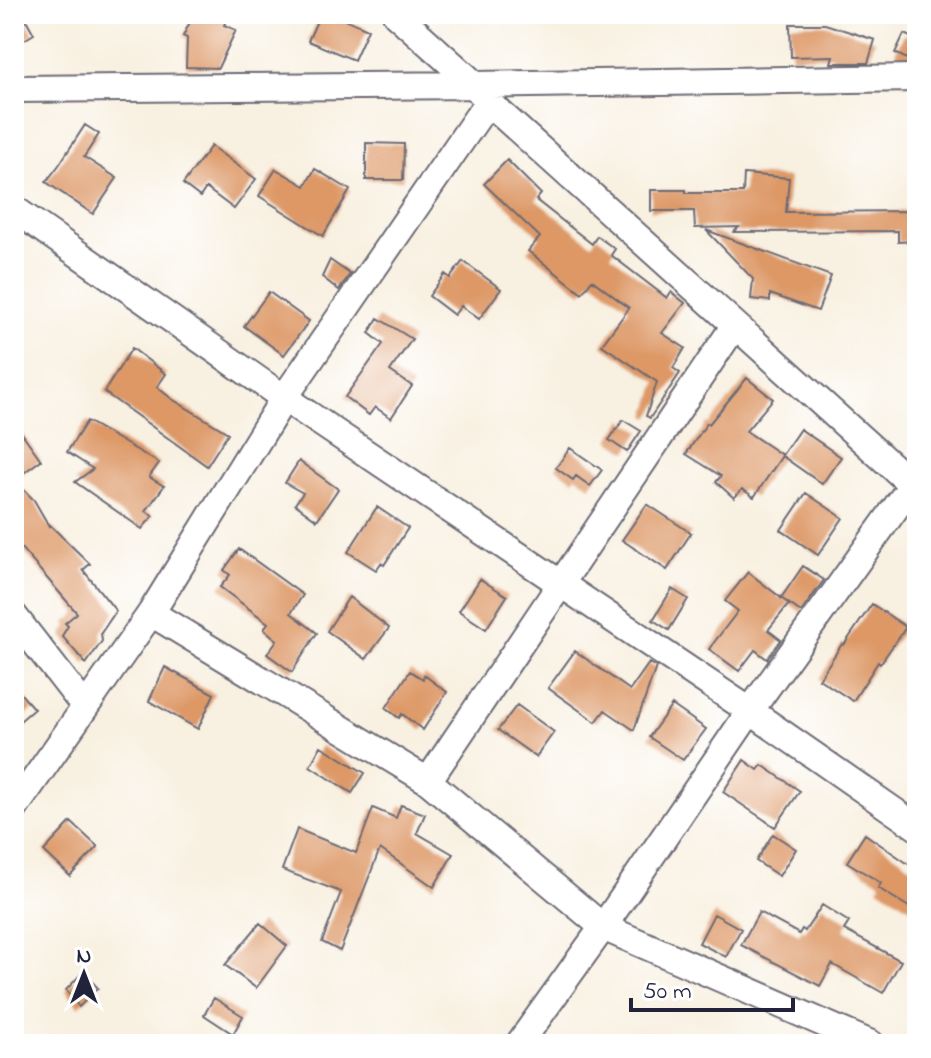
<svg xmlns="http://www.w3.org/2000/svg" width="931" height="1058" font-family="'Indie Flower',sans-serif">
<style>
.building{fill:#dd9866}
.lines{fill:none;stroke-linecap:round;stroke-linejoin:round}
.minor-casing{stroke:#6d6a75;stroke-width:30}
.minor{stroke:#fff;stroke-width:26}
</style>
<rect width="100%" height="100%" fill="#fff"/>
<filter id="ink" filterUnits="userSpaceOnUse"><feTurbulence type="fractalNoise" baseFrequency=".0125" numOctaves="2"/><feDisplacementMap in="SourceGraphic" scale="16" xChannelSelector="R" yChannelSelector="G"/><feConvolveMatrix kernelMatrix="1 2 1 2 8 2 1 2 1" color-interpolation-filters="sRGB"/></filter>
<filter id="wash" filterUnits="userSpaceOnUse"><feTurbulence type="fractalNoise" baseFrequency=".006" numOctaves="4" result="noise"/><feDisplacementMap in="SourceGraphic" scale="32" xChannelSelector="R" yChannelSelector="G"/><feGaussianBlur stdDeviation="1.8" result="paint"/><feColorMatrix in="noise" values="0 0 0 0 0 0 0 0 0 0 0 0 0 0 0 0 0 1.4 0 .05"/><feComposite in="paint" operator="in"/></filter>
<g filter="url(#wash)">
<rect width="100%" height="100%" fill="#f8f0e0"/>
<g id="blocks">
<path class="building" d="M14,14H23L34,34L14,46Z
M194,14H230L224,25L236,30L218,68L186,67L187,38L183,36Z
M320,14H333L368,29L354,60L308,41Z
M790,24H825L875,40L868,63H831L833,56L791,57Z
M904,34L917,40V62H913L895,53Z
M85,125L99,134L84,157L117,178L93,214L46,182L59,165Z
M366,143L404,144L403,180H366Z
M211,146L256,179L234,209L206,188L200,197L183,184Z
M507,160L541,194L536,200L592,244L597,236L615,249L611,255L667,298L671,292L685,303L662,333L685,348L673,368L680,373L650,418L646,416L657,382L602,345L629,308L592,280L582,293L528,251L540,237L484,184Z
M276,169L305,186L315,169L350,190L323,236L259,196Z
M744,174L789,178L786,212L917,211V241L898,242V231L734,232L739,227L695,228L694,211H651V190H686V193H743Z
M706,230L831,276L818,311L770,294V301L751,299L753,279Z
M330,260L350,274L339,290L322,277Z
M463,261L501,289L479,319L461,306L454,315L429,296L445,274L450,278Z
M269,292L309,321L284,355L244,326Z
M378,318L412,339L390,371L412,386L391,418L375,407L369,415L345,397L383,344L369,333Z
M132,348L166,374L157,387L172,399L228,433L207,466L104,392Z
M747,378L773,399L746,431L782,455L800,429L841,457L822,484L782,456L754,497L742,489L734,498L716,482L721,476L686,454L707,423L709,424Z
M623,420L641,431L627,452L609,440Z
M87,421L159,463L149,477L164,486L146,511L153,516L142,529L75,482L93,469L67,452Z
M14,422L41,460L14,480Z
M570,448L602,470L590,486L576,476L573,480L556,468Z
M299,461L338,489L317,520L295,504L303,493L285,483Z
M14,480L34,500L49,526L50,525L90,564L83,570L116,611L101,633L102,641L86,664L62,636L68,626L65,623L77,613L14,540Z
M806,493L843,518L818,555L781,530Z
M647,504L691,533L667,570L622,540Z
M377,507L408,528L384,565L381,563L376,570L348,552Z
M239,549L303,595L291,613L317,633L292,672L267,654L277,640L264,629L268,623L220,587L230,575L224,570Z
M803,566L824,580L801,612L781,598Z
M748,572L789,604L768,630L781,640L767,659L755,650L739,671L709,649L738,611L725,601Z
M480,579L507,596L486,629L459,611Z
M672,589L688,599L669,630L653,620Z
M349,597L389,628L366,659L327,631Z
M872,604L906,627L880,664L878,662L853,701L819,679L842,644L844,645Z
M575,651L630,690L649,663L656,667L634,730L605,710L596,722L548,688Z
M165,667L214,694L198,729L149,701Z
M410,671L423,679L424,675L447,692L423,730L402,714L399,718L386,708Z
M14,686L34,709L14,726Z
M517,705L554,732L536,757L498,730Z
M672,705L706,729L683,760L649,737Z
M321,746L365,773L352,793L310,766Z
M744,760L758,770L762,765L800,791L775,827L723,792Z
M401,805L425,814L417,833L453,854L434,887L380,849L340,951L322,942L341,892L282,870L297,829L356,853L373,808L396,818Z
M71,822L98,847L70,876L44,851Z
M773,834L796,849L779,876L756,861Z
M865,834L917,870V912L878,888L881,883L847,862Z
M822,905L849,922L844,930L901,961L883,993L832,964L820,986L741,945L759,912L799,934L802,929L805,931Z
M714,914L741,929L726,957L699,943Z
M260,923L287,946L256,988L225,965Z
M83,972L98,988L79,1007L66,990Z
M214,998L243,1016L233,1034L204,1015Z"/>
</g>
</g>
<g filter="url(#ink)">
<use href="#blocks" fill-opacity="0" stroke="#6d6a75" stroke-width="2"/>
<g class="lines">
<g class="minor-casing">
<path id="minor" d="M396,14L475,85L488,102L917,489
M14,89L475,85L917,78
M14,209L284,398L750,711L917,827
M151,613L428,781L603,927L871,1044
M14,616L85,707
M428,781L735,325
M14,809L151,613L284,398L488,102
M519,1044L603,927L750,711L912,485L917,468"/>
</g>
<use href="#minor" class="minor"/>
</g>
</g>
<rect width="931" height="1058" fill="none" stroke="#fff" stroke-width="48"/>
<g transform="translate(84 974)" stroke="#ffffff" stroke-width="6" paint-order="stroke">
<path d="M0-6L14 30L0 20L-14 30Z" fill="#22223b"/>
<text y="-12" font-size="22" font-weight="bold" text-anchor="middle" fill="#22223b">N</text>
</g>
<path d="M631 998v12h162v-12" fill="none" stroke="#22223b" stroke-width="4"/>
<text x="643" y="998" font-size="24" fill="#22223b" stroke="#ffffff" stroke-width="6" paint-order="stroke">50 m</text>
</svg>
